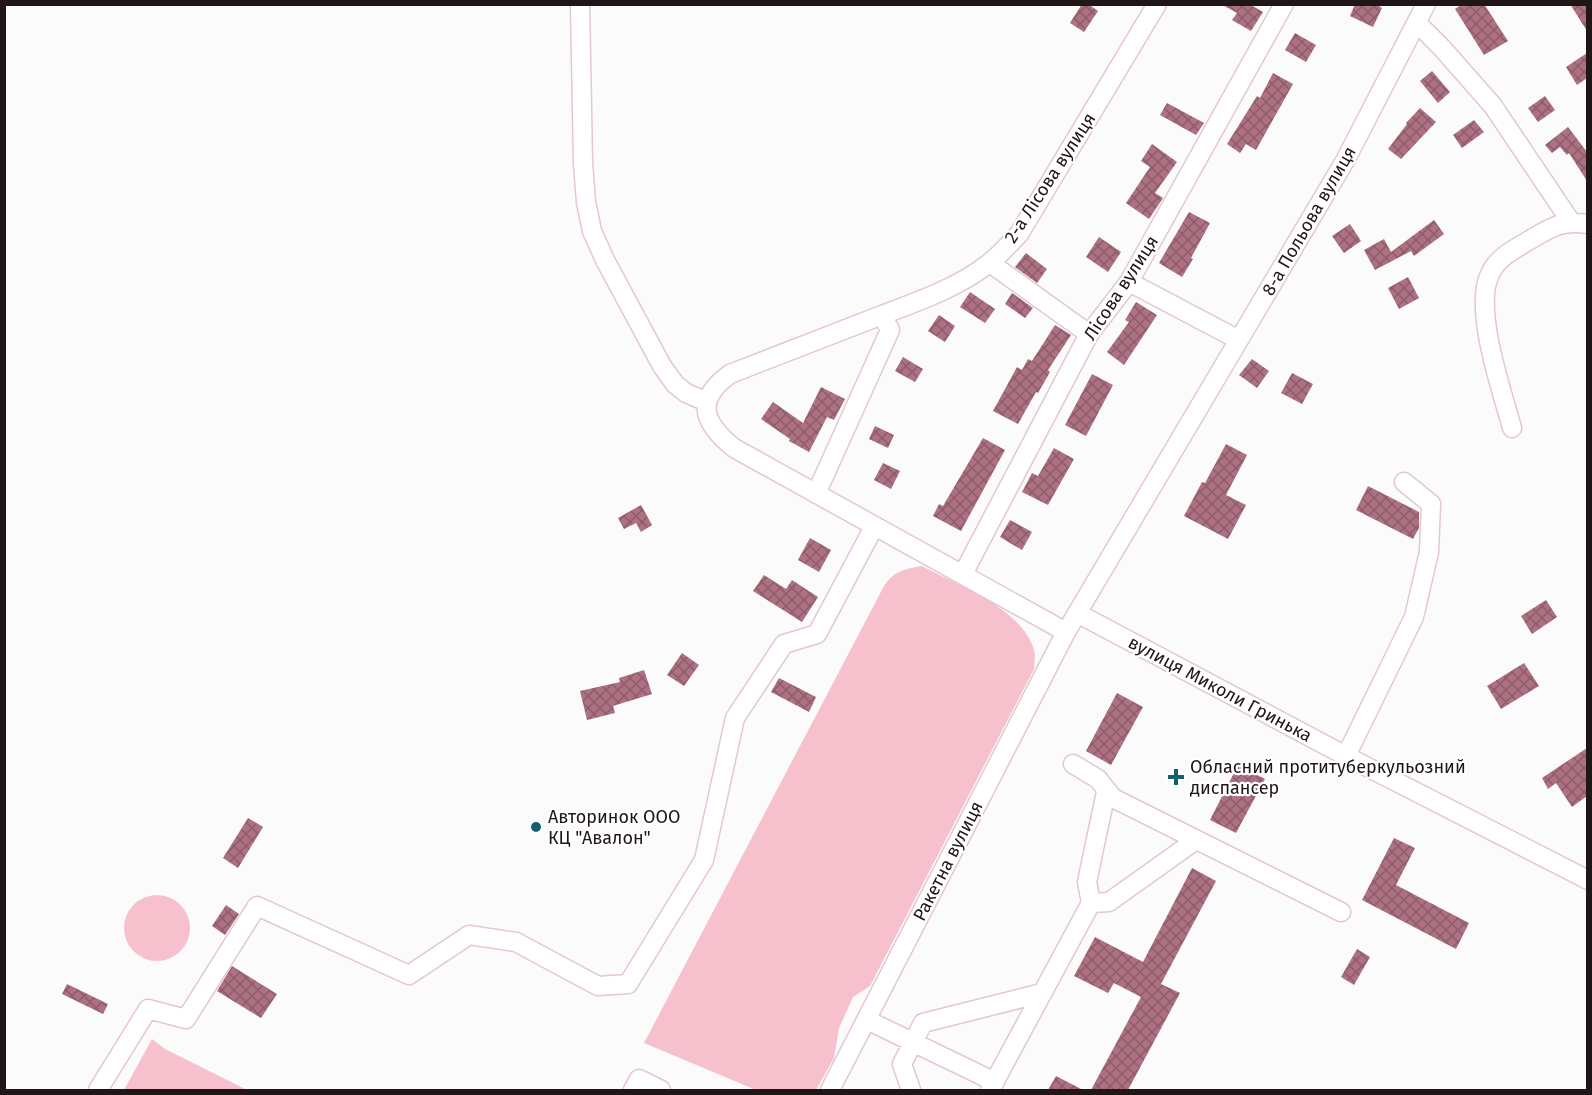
<svg xmlns="http://www.w3.org/2000/svg" width="1592" height="1095" font-family="'Fira Sans',sans-serif">
<style>
.grass{fill:#f6c0cd}
.building{fill:url(#building-cross-hatch)}
.lines{fill:none;stroke-linecap:round;stroke-linejoin:round}
.minor-casing{stroke:#e5c7ce;stroke-width:21}
.minor{stroke:#fff;stroke-width:18}
.poi-dot{fill:#15606d;stroke:#fff;stroke-width:2}
.labels{text-anchor:middle;stroke-width:4.5;stroke-linejoin:round;paint-order:stroke}
.street-label{font-size:18px;fill:#201618;stroke:#fff}
.poi-label{font-size:18px;fill:#201618;stroke:#fff;text-anchor:start}
</style>
<defs>
<pattern id="building-cross-hatch" width="8" height="8" patternUnits="userSpaceOnUse" patternTransform="scale(1.5)"><rect width="8" height="8" fill="#ad7181"/><path d="M0 0l8 8M0 8l8-8" fill="none" stroke="#8c5c69"/></pattern>
</defs>
<rect width="100%" height="100%" fill="#fbfbfb"/>
<path class="grass" d="M922,566C957,585 1022,608 1034,650C1036,656 1034,663 1034,669L870,986L853,997L839,1028L834,1058L816,1090H756L644,1043L884,586C894,571 905,569 922,566Z
M124 928a33 33 0 1 1 66 0a33 33 0 1 1-66 0Z
M152,1039L165,1049L247,1090H124Z"/>
<path class="building" d="M1082,4H1088L1098,11L1084,32L1070,23Z
M1221,4H1249L1263,12L1251,31L1232,20L1237,13Z
M1355,4H1376L1382,8L1373,27L1350,16Z
M1463,4H1484L1508,41L1484,55L1455,9Z
M1570,4H1587V31Z
M1295,33L1316,45L1306,62L1285,50Z
M1587,53V78L1577,85L1566,67Z
M1432,71L1450,92L1438,103L1420,81Z
M1273,73L1293,84L1256,150L1246,144L1240,153L1227,144L1257,96L1260,98Z
M1545,96L1555,110L1538,122L1528,108Z
M1167,103L1204,123L1196,135L1160,115Z
M1420,108L1436,122L1401,159L1388,149L1407,124L1406,123Z
M1474,120L1484,132L1462,148L1453,135Z
M1568,127L1587,152V181L1569,153L1567,155L1560,147L1552,153L1545,145Z
M1152,144L1177,162L1155,193L1163,198L1149,219L1126,203L1150,167L1141,161Z
M1189,212L1210,223L1191,258L1193,259L1182,277L1159,263Z
M1434,220L1444,234L1414,256L1411,251L1375,270L1364,250L1384,239L1391,252Z
M1350,224L1361,241L1344,253L1332,236Z
M1099,237L1121,252L1108,272L1086,257Z
M1026,253L1047,269L1037,283L1015,267Z
M1408,277L1419,298L1399,309L1388,288Z
M970,292L995,309L985,323L960,307Z
M1012,293L1033,308L1025,318L1005,304Z
M1136,302L1157,315L1124,365L1107,352L1129,322L1125,320Z
M939,315L955,326L945,342L928,331Z
M1055,325L1071,335L1048,370L1050,372L1038,393L1036,392L1018,424L993,411L1017,367L1022,370L1028,359L1032,361Z
M903,357L923,369L915,382L895,371Z
M1252,359L1269,371L1257,388L1239,375Z
M1292,373L1313,384L1302,404L1281,393Z
M1092,374L1113,385L1086,436L1065,425Z
M821,387L845,399L834,420L827,417L809,452L789,441L790,439L761,419L773,402L803,423Z
M875,426L894,435L888,448L869,439Z
M983,438L1005,450L961,531L933,516L939,504L943,506Z
M1226,444L1247,455L1226,495L1246,505L1228,539L1184,516L1202,482L1205,483Z
M1054,448L1074,459L1048,505L1022,492L1032,473L1038,476Z
M883,463L900,471L891,489L874,480Z
M1368,486L1419,512V528L1413,539L1356,510Z
M641,505L652,525L641,532L636,523L624,529L618,518Z
M1010,520L1032,532L1022,550L1000,537Z
M810,538L831,550L819,572L798,560Z
M764,575L786,589L792,580L818,597L802,622L753,591Z
M1546,600L1557,617L1532,634L1521,616Z
M682,653L699,665L684,686L667,675Z
M1524,663L1539,686L1501,709L1487,686Z
M644,670L652,694L613,706L615,713L587,720L580,691L620,682L619,678Z
M779,678L816,697L809,712L771,692Z
M1117,693L1143,707L1111,765L1086,751Z
M1587,748V796L1572,807L1556,783L1548,789L1542,778Z
M1238,765L1265,779L1236,833L1210,820Z
M248,818L263,827L238,868L223,858Z
M1394,838L1415,848L1396,885L1469,923L1456,949L1362,900Z
M1192,868L1216,881L1161,984L1180,993L1128,1090H1091L1141,997L1114,983L1108,993L1074,976L1095,937L1143,962Z
M226,905L239,914L225,935L212,926Z
M1357,949L1370,957L1354,985L1341,977Z
M232,966L277,994L261,1018L217,991Z
M67,984L108,1004L103,1014L62,994Z
M1056,1076L1083,1090H1048Z"/>
<g class="lines">
<g class="minor-casing">
<path id="minor" d="M580,4L583,163L586,202L592,231L605,260L662,366L675,384L686,393L707,402
M1417,23L1442,48L1493,106L1571,222
M990,263L1089,334
M1129,282L1239,340
M882,315L730,374C694,400 703,423 734,448L1066,632
M1512,428C1502,391 1473,309 1490,274C1497,258 1513,250 1528,241C1550,228 1560,220 1588,224
M816,494L890,330L882,315C919,301 957,288 988,264C1000,255 1009,244 1019,234L1157,4
M963,574L1089,334L1129,282L1284,4
M1077,613L1346,756L1588,880
M1346,756L1414,617L1429,552L1431,504L1404,482
M1073,764L1098,779L1113,798L1341,912
M1091,903L1109,902L1196,840
M867,1020L995,1082
M98,1090L148,1009L186,1019L257,906L409,975L469,935L516,942L598,986L628,984L704,860L735,718L784,644L817,634L874,527
M633,1090L639,1079L661,1090
M830,1090L1066,632L1346,159L1426,4
M911,1090L902,1064L923,1023L1042,993
M990,1090L1091,903L1087,882L1106,792"/>
</g>
<use href="#minor" class="minor"/>
</g>
<g class="poi-dot">
<path d="M1173 768h6v6h6v6h-6v6h-6v-6h-6v-6h6z"/>
<circle cx="536" cy="827" r="6"/>
</g>
<g class="labels">
<g class="street-label">
<text transform="translate(1050 178) rotate(-57)" y="6">2-а Лісова вулиця</text>
<text transform="translate(1309 221) rotate(-60)" y="6">8-а Польова вулиця</text>
<text transform="translate(1121 288) rotate(-57)" y="6">Лісова вулиця</text>
<text transform="translate(1220 689) rotate(28)" y="6">вулиця Миколи Гринька</text>
<text transform="translate(948 861) rotate(-63)" y="6">Ракетна вулиця</text>
</g>
<g class="poi-label">
<text x="1190" y="773">Обласний протитуберкульозний<tspan x="1190" dy="21">диспансер</tspan></text>
<text x="548" y="823">Авторинок ООО<tspan x="548" dy="21">КЦ "Авалон"</tspan></text>
</g>
</g>
<rect width="1592" height="1095" fill="none" stroke="#201618" stroke-width="12"/>
</svg>
